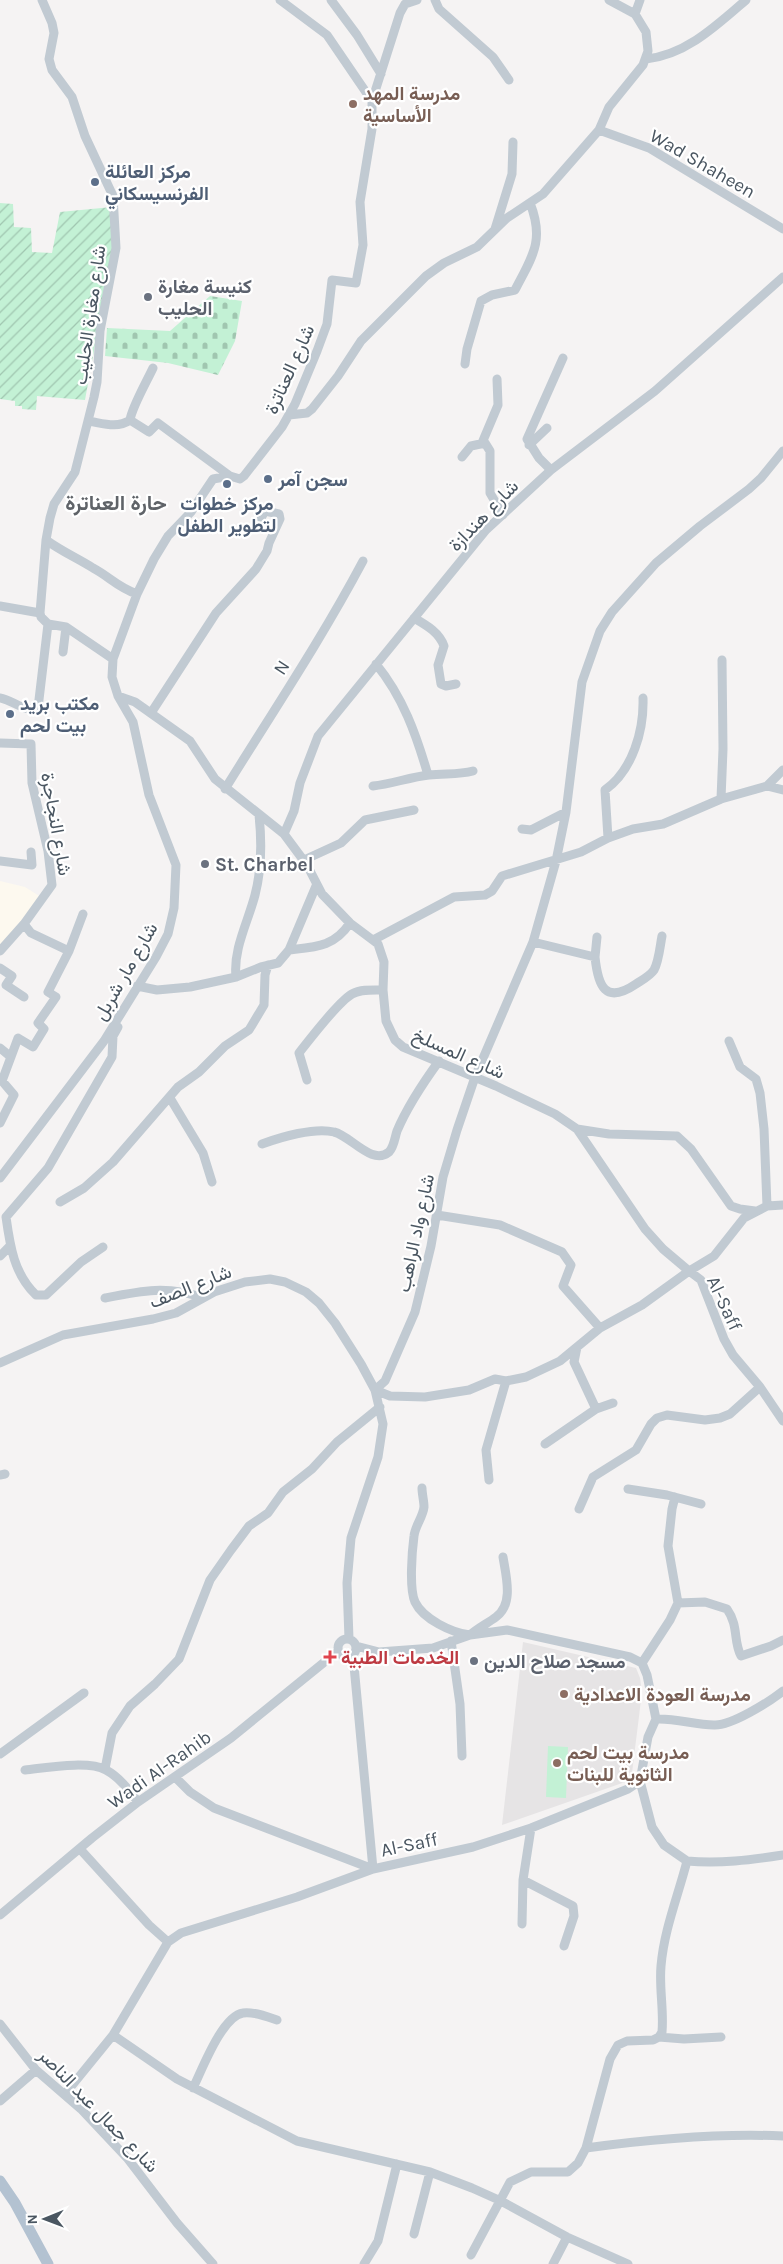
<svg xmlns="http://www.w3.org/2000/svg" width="783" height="2264" font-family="Karla,Vazirmatn,sans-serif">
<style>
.commercial{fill:#fdf9ef}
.education{fill:#e6e4e5}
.grass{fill:#c3f1d5}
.cemetery{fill:url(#cemetery-stones)}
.garden{fill:url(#garden-furrows)}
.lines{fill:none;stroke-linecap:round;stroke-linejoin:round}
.minor{stroke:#c1cad2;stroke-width:9}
.major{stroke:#b3c2d1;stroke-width:11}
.education-dot{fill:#8d6e63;stroke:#fff;stroke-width:2}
.service-dot{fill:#5c6f8a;stroke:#fff;stroke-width:2}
.worship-dot{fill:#6b7280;stroke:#fff;stroke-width:2}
.health-dot{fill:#e0444e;stroke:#fff;stroke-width:2}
.labels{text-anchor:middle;stroke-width:4.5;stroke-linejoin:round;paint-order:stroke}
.education-label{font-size:19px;font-weight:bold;fill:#785e54;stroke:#fff;text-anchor:start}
.street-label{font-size:19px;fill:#4a5661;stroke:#fff}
.service-label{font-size:19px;font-weight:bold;fill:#4e5e75;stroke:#fff;text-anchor:start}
.worship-label{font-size:19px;font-weight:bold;fill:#5b616d;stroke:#fff;text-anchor:start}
.health-label{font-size:19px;font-weight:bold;fill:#be3a42;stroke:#fff;text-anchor:start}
.quarter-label{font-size:21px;font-weight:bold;fill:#5f6368;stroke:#fff}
</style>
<defs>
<pattern id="cemetery-stones" width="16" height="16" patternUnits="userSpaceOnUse" patternTransform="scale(1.25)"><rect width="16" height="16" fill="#c3f1d5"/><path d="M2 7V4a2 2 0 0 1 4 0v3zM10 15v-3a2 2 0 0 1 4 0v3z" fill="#a0c6b0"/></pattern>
<pattern id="garden-furrows" width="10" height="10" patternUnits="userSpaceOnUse" patternTransform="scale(1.25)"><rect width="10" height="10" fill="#c3f1d5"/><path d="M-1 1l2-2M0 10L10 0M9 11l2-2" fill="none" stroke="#a0c6b0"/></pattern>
</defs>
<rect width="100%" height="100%" fill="#f5f3f3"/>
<path class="commercial" d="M0,881L25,887L41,897L0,947Z"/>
<path class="education" d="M523,1642L636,1668L640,1678L642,1692L632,1773L628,1781L502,1825Z"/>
<path class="grass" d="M548,1746L568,1747L566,1798L546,1797Z"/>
<path class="cemetery" d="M210,296L242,301L235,341L218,375L168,363L105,356L107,328L170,331Z"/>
<path class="garden" d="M0,203L13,204L14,227L31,228L32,252L52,253L60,212L112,207L113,246L85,400L37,396L36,410L22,409V406H15V401L0,399Z"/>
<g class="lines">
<path class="minor" d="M331,0L357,35L381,74
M435,0L439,9L493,57L509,80
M635,14L640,0
M646,59C686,55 717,25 746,0
M372,101L400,13L405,4L417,0
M599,130L649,148L783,229
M495,229L512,174L513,142
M465,364L467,349L481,301L492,295L515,290C532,257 545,241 530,203
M289,415L307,413L312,409L338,376L361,341L426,276L444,263L477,247L507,218L543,194L599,130L609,107L643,65L648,51L646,32L635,14L609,0
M130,420L149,432L158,423L230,476
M88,421C102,423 117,429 130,420C132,407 147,381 153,368
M482,443L498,405L497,379
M529,445L547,428
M462,457L471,446L485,443L490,451V493L503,515
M551,470L539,458L527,439L563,358
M46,540C61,551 77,558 93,568C110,577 117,587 137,594
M0,606L40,613L41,617L48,624L66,627L113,659
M40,613L46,540L50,518L54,504L75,472L94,397L97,382L100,331L116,248L113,196L85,136L72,97L52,70L49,59L54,33L52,23L42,0
M414,618C426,625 439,632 444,646L438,665L441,684L446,686L456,684
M63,652L66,627
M376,664C403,697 416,734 428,775
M118,696L135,702L190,741L215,779L284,834L307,865L322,894L350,923L378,944L384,962L383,990L386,1021L395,1040L403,1047L496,1086L555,1114L577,1129L645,1229L663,1249L689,1271L642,1305L600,1328L560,1361L526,1377L506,1381L495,1379L469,1390L425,1397L390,1396L375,1390
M0,698C13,700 25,713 38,708L48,624
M151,713L216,613L256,569L267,551L269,543L280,519L279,514L265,511L261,518
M0,743L31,744L32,783L48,851L52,885L24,924L0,951
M373,786C392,784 410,777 429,775C444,773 458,775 473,771
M767,786L783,770
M225,789C272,713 321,640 363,561
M721,799L723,749L722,660
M522,829L531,830L566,812
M284,834L294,811L300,783L318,736L486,530L551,470L655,391L783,277
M608,838L605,790C633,770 644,730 643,698
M304,860L341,843L365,820L414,810
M0,861L32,865L31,852
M24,924L31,933L69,951
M375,939L454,897L485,895L492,891L502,876L581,852L608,838L633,829L663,824L721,799L767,786L783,790
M533,942L595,957C598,986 605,1005 636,984C642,980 650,976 654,970C659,961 660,946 662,936
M289,950L316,886
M595,957L597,937
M0,968L12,976L6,985L24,997
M236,977C233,949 248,922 255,895C262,868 262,843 259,815
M137,986L157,990L190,987L236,977L261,967L278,963L289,950C316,947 334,947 350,923
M729,1041L740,1067L756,1079L760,1093L764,1129L767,1206
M0,1048L11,1057
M307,1080L299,1053C310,1039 338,1002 352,994C361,989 373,990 383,990
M170,1098L203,1153L212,1182
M0,1123L14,1095L2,1081L18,1038L33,1047L44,1029L38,1023L56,997L48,992L69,951L83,914
M577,1129L609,1134L677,1136L691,1149L731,1206L740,1209L755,1211
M262,1144C281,1137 315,1127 334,1132C351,1136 372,1166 389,1152C394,1147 395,1137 397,1131C408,1105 423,1083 439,1061
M0,1178L104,1041L156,957L168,934L174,908L176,865L149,795L133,722L118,696L112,677L113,659L137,594L154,559L168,536L191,512L213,479L230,476L240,479L244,476L282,427L295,404L317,351L327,324L332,280L356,283L363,245L360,202L372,129V101L327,35L280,0
M60,1202L84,1188L113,1162L178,1087L199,1072L225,1046L249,1030L264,1005L265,975L268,965
M783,1205L767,1206L744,1218L714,1256L689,1271L701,1280L724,1339L733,1355L760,1387L783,1421
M437,1215L500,1225L562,1252L571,1265L563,1286L600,1328
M103,1247L81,1262L46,1295H36C14,1274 10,1246 6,1217L48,1168L112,1057L113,1036L118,1027
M0,1256L9,1247
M105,1298C140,1291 168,1285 203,1298
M577,1347L574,1362L596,1409
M0,1363L63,1335L153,1319L176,1313L214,1292L245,1282L270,1279L285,1282L306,1292L319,1303L335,1323L361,1364L375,1390L383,1424L378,1457L351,1538L347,1583L349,1639
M375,1390L385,1381L415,1312L431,1246L443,1177L457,1130L475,1077L533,942L556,861L566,812L582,682L600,631L612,612L656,563L700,526L749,489L761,478L783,451
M545,1444L596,1409L613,1403
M0,1475L5,1474
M489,1480L486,1450L506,1381
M422,1488C422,1494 424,1501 424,1507C423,1517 415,1526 414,1536C412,1551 409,1589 415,1602C423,1619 452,1633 470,1635C478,1628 488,1623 496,1617C514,1604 506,1576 503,1557
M628,1489L667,1495L701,1504
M579,1509L593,1477L636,1450L651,1424L657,1418L667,1415L705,1420L720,1418L730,1414L760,1387
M678,1603L705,1602L727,1609C739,1626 733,1641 741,1656L771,1646L783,1640
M338 1648a9 9 0 1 1 18 0a9 9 0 1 1-18 0Z
M451,1641L460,1704L462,1756
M356,1646L379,1652L433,1648L470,1635L507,1630L630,1657L642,1663L647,1675L656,1719
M642,1663L670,1620L678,1603L668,1546L672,1509L675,1497
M0,1754L84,1693
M105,1769L112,1733L130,1706L155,1684L179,1659L210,1580L231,1550L249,1526L268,1513L283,1492L312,1469L337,1442L380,1407
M25,1770C45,1768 88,1760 106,1770C119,1777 129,1790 138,1802
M175,1777L190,1792L214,1808L373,1869L353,1655
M80,1849L149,1925L168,1942
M687,1861C719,1864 751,1860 783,1855
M523,1880L573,1906L574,1916L564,1946
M0,1915L92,1838L138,1802L231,1738L338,1651
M522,1924L523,1880L531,1828
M0,2024L36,2070L81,2109L128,2159L177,2223L213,2264
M113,2035L177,2079L297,2141L430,2172L472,2188L501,2201L567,2237L628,2264
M659,2037L684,2039L721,2037
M193,2088C202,2070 222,2016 243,2013C253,2011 268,2017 277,2020
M65,2094L113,2035L168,1942L181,1933L297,1897L373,1869L473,1847L531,1828L628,1789L640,1781L648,1737L656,1719C676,1718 695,1725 714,1725C731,1726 769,1702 783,1691
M0,2101L36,2070
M586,2148C652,2139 717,2133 783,2136
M414,2234L430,2172
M471,2255L510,2182L531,2172H568L578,2163L586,2148L610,2059L618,2045L627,2041L653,2040L659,2037L662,2032C664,2010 659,1988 661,1966C664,1930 678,1896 687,1861L664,1845L652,1827L640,1781
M364,2264L378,2241L397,2164
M553,2264L567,2237"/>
<path class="major" d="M0,2181L15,2203L48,2264"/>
</g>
<g class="education-dot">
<circle cx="353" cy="104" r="5"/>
<circle cx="564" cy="1694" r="5"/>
<circle cx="557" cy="1763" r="5"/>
</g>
<g class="service-dot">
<circle cx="95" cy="182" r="5"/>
<circle cx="268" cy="479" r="5"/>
<circle cx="227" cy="484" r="5"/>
<circle cx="10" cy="714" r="5"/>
</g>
<g class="worship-dot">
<circle cx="148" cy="297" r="5"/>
<circle cx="205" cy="864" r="5"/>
<circle cx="474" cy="1661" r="5"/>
</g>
<path class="health-dot" d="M327.5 1649.5h5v5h5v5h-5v5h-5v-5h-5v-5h5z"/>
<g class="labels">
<g class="education-label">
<text x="363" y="100">مدرسة المهد<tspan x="363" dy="22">الأساسية</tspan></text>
<text x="574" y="1701">مدرسة العودة الاعدادية</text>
<text x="567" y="1759">مدرسة بيت لحم<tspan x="567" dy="22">الثاتوية للبنات</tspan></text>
</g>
<g class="street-label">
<text transform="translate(703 163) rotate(30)" y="7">Wad Shaheen</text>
<text transform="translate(89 315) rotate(-82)" y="7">شارع مغارة الحليب</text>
<text transform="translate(289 369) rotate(-66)" y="7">شارع العناترة</text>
<text transform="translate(483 515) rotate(-46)" y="7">شارع هندازة</text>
<text transform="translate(281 667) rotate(-57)" y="7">N</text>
<text transform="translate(57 824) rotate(80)" y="7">شارع النجاجرة</text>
<text transform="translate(125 971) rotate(-60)" y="7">شارع مار شربل</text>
<text transform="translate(459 1053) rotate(24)" y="7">شارع المسلخ</text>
<text transform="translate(415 1233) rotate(-78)" y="7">شارع واد الراهب</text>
<text transform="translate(190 1286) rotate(-22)" y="7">شارع الصف</text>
<text transform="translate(725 1303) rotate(65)" y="7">Al-Saff</text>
<text transform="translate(159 1769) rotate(-35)" y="7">Wadi Al-Rahib</text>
<text transform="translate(409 1844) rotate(-12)" y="7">Al-Saff</text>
<text transform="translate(99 2110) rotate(46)" y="7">شارع جمال عبد الناصر</text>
</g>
<g class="service-label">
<text x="105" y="178">مركز العائلة<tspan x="105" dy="22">الفرنسيسكاني</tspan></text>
<text x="278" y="486">سجن آمر</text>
<text x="227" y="510" text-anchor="middle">مركز خطوات<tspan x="227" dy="22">لتطوير الطفل</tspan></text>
<text x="20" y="710">مكتب بريد<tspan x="20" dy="22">بيت لحم</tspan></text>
</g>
<g class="worship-label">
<text x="158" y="293">كنيسة مغارة<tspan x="158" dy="22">الحليب</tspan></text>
<text x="215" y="871">St. Charbel</text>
<text x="484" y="1668">مسجد صلاح الدين</text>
</g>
<g class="health-label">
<text x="341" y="1664">الخدمات الطبية</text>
</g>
<g class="quarter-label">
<text x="116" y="510">حارة العناترة</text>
</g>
</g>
<g transform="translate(45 2219) rotate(269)" stroke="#ffffff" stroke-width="4" paint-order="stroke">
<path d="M0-4L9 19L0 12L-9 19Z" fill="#4a5661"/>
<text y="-8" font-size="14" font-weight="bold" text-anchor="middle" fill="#4a5661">N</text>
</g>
</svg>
